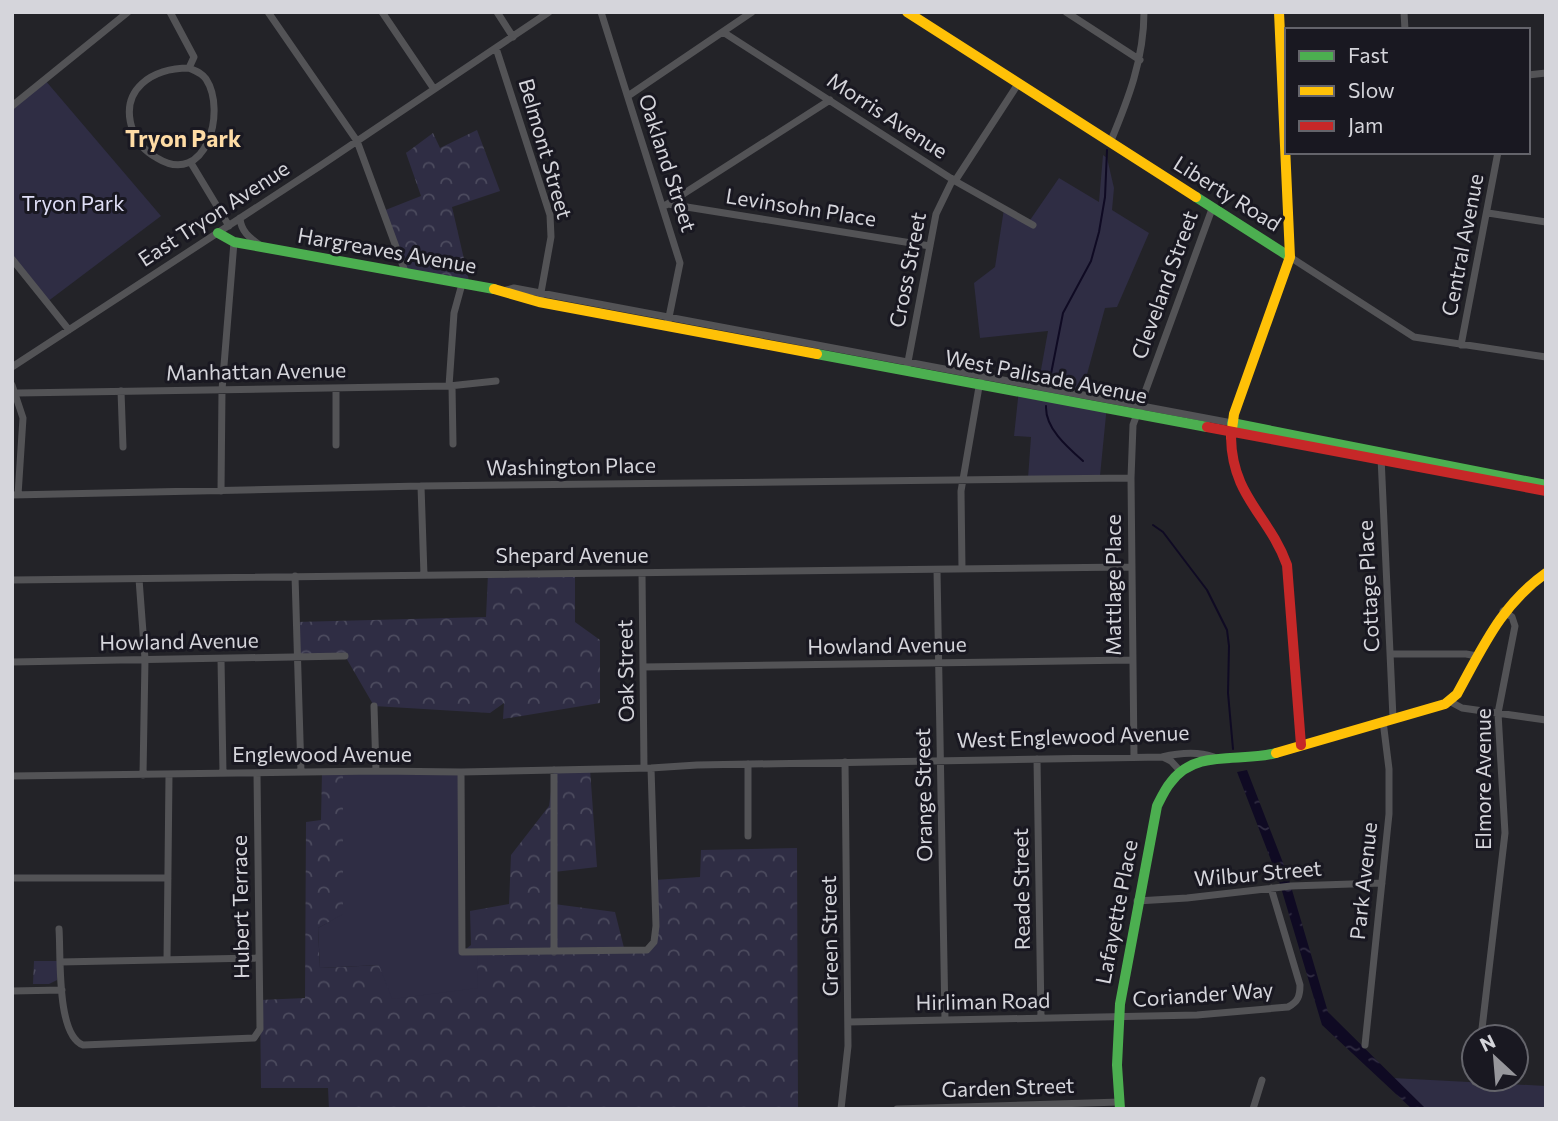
<svg xmlns="http://www.w3.org/2000/svg" width="1558" height="1121" font-family="Commissioner,sans-serif">
<style>
.grass{fill:url(#grass-tufts)}
.forest{fill:url(#forest-crowns)}
.park{fill:#2f2d44}
.water{fill:url(#water-ripples)}
.lines{fill:none;stroke-linecap:round;stroke-linejoin:round}
.stream{stroke:#0f0a23;stroke-width:2}
.street{stroke:#535356;stroke-width:7}
.fast{stroke:#4caf50;stroke-width:10}
.slow{stroke:#ffc107;stroke-width:10}
.jam{stroke:#c62828;stroke-width:10}
.labels{text-anchor:middle;stroke-width:6;stroke-linejoin:round;paint-order:stroke}
.street-label{font-size:21px;fill:#d5d5db;stroke:#191821}
.park-label{font-size:21px;fill:#e0dff7;stroke:#191821}
.neighbourhood-label{font-size:23px;font-weight:bold;fill:#fedba5;stroke:#191821}
</style>
<defs>
<pattern id="grass-tufts" width="24" height="20" patternUnits="userSpaceOnUse" patternTransform="scale(1.75)"><rect width="24" height="20" fill="#2f2d44"/><path d="M3 7l-1-3M5 7V3M7 7l1-3M15 17l-1-3M17 17v-4M19 17l1-3" fill="none" stroke="#4c4b5e"/></pattern>
<pattern id="forest-crowns" width="20" height="18" patternUnits="userSpaceOnUse" patternTransform="scale(1.75)"><rect width="20" height="18" fill="#2f2d44"/><path d="M2 6a3 3 0 1 1 6 0M12 15a3 3 0 1 1 6 0" fill="none" stroke="#4c4b5e"/></pattern>
<pattern id="water-ripples" width="26" height="14" patternUnits="userSpaceOnUse" patternTransform="scale(1.75)"><rect width="26" height="14" fill="#0f0a23"/><path d="M2 4q2-2 4 0t4 0M15 11q2-2 4 0t4 0" fill="none" stroke="#312d42"/></pattern>
</defs>
<rect width="100%" height="100%" fill="#232328"/>
<path class="grass" d="M34,961H57V980L49,984H33Z"/>
<path class="forest" d="M477,130L500,191L452,207L470,285L406,274L383,211L421,196L406,153L433,133L440,148Z
M488,574H575V622L600,640V703L503,719L504,703L490,713L374,706L345,656L297,658L296,622L486,617Z
M590,769L597,867L554,872V904L615,912L625,952H643L654,942V880L700,877L701,850L797,848L798,1109H329L328,1088H261L260,1000L305,998L306,822L321,820L322,772L343,771V915L318,928L320,968L380,965L462,952L471,945L470,911L509,904L511,855L549,806L554,770Z"/>
<path class="park" d="M45,80L161,216L47,302L12,259V106Z
M1103,155L1107,158L1114,188L1112,210L1149,233L1117,307L1105,308L1080,400L1107,405L1100,476L1028,478L1031,437L1014,436L1019,389L1037,392L1048,331L980,338L974,283L995,267L1004,209L1028,223L1059,178L1099,202Z
M343,771L461,772L462,951L477,952L478,988L392,999L379,965L320,968L318,928L343,914Z
M1393,1078L1546,1086V1109H1426Z"/>
<path class="water" d="M1247,770L1287,873L1328,1012L1426,1109H1412L1322,1025L1279,881L1237,772Z"/>
<g class="lines">
<path class="stream" d="M1049,384L1063,313L1091,261L1099,232L1105,197L1107,150
M1046,406C1045,428 1067,447 1083,461
M1153,525L1163,532L1207,590L1227,630L1229,646L1228,693L1233,749"/>
<path class="street" d="M170,12L194,57L189,68
M268,12L357,141L406,274
M382,12L434,89
M497,12L513,37
M601,12L680,263L668,322
M1066,12L1140,60
M1404,12L1405,30
M723,32L955,181L1033,225
M496,48L550,215L551,237L540,298
M189,68C196,71 202,73 206,79C227,111 206,188 157,158C146,152 137,142 133,131C118,89 153,68 189,68Z
M1528,75L1546,73
M628,96L752,12
M12,106L128,12
M1110,143C1128,100 1144,59 1144,12
M191,163L229,226
M955,181L1018,84
M668,204L930,246
M666,205L830,100
M1488,213L1546,222
M240,218C241,232 250,238 261,246
M1290,257L1414,337L1546,357
M12,259L69,330
M503,291L514,288L1232,423
M1461,345L1498,152
M12,367L320,166L549,12
M907,367L936,214L953,179
M12,385L23,418L18,495
M449,386L454,313L462,284
M452,386L453,444
M336,388V445
M121,391L123,447
M17,393L449,386L496,381
M1381,457L1393,718
M421,486L424,575
M221,491L222,390L234,242
M12,495L421,486L1131,478
M962,569L961,491L980,381
M937,570L945,1020
M642,573L644,768
M295,576L301,772
M139,579L145,659L143,775
M12,580L1131,567
M1390,654H1466L1477,656
M221,659L223,773
M12,662L345,656
M643,667L1132,660
M1449,701L1462,708L1546,720
M374,706L376,771
M1134,757L1131,478L1133,425L1212,209
M1163,757L1171,761L1181,772
M1037,759L1041,1018
M461,772L462,952L647,950L654,942L656,926L651,768
M12,776L376,771L461,772L651,768L697,765L1162,757C1179,753 1197,751 1214,757
M748,836V764
M12,878H168
M1137,901L1187,898L1291,886L1382,883
M59,929C61,954 56,1035 83,1045L254,1038L260,1029L257,773
M554,952V770
M167,960L169,775
M60,962L259,958
M12,991L62,990
M848,1022L1197,1015L1288,1007C1298,1002 1300,996 1300,985L1271,888
M1481,1037L1505,833L1498,713L1515,626L1512,617L1503,611
M1365,1045L1389,814V769L1383,721
M1475,1082L1476,1079
M841,1109L848,1046L845,762
M897,1109L1120,1102
M1253,1109L1262,1080"/>
<path class="fast" d="M1196,197L1290,257
M218,233L234,242L494,289
M817,354L1207,427
M1232,423L1546,485
M1120,1109L1117,1065L1120,1004L1157,806C1161,798 1165,789 1171,782C1196,748 1241,763 1276,753"/>
<path class="slow" d="M907,12L1196,197
M494,289L539,302L817,354
M1231,437L1234,414L1290,257L1279,12
M1276,753L1445,704L1457,694C1483,647 1501,605 1546,573"/>
<path class="jam" d="M1207,427L1546,491
M1231,437C1232,497 1269,515 1287,565L1301,745"/>
</g>
<g class="labels">
<g class="street-label">
<text transform="translate(887 116) rotate(33)" y="7">Morris Avenue</text>
<text transform="translate(545 149) rotate(74)" y="7">Belmont Street</text>
<text transform="translate(667 163) rotate(72)" y="7">Oakland Street</text>
<text transform="translate(1227 194) rotate(32)" y="7">Liberty Road</text>
<text transform="translate(801 208) rotate(9)" y="7">Levinsohn Place</text>
<text transform="translate(214 214) rotate(-33)" y="7">East Tryon Avenue</text>
<text transform="translate(1463 245) rotate(-79)" y="7">Central Avenue</text>
<text transform="translate(387 251) rotate(10)" y="7">Hargreaves Avenue</text>
<text transform="translate(908 270) rotate(-79)" y="7">Cross Street</text>
<text transform="translate(1165 285) rotate(-70)" y="7">Cleveland Street</text>
<text transform="translate(256 372) rotate(-1)" y="7">Manhattan Avenue</text>
<text transform="translate(1046 377) rotate(11)" y="7">West Palisade Avenue</text>
<text transform="translate(571 467) rotate(-1)" y="7">Washington Place</text>
<text x="572" y="563">Shepard Avenue</text>
<text transform="translate(1114 585) rotate(-90)" y="7">Mattlage Place</text>
<text transform="translate(1369 586) rotate(-93)" y="7">Cottage Place</text>
<text transform="translate(179 642) rotate(-1)" y="7">Howland Avenue</text>
<text transform="translate(887 646) rotate(-1)" y="7">Howland Avenue</text>
<text transform="translate(626 671) rotate(-91)" y="7">Oak Street</text>
<text transform="translate(1073 737) rotate(-2)" y="7">West Englewood Avenue</text>
<text x="322" y="762">Englewood Avenue</text>
<text transform="translate(1484 779) rotate(-90)" y="7">Elmore Avenue</text>
<text transform="translate(924 795) rotate(-91)" y="7">Orange Street</text>
<text transform="translate(1258 874) rotate(-5)" y="7">Wilbur Street</text>
<text transform="translate(1364 881) rotate(-84)" y="7">Park Avenue</text>
<text transform="translate(1022 889) rotate(-91)" y="7">Reade Street</text>
<text transform="translate(241 907) rotate(-91)" y="7">Hubert Terrace</text>
<text transform="translate(1117 912) rotate(-79)" y="7">Lafayette Place</text>
<text transform="translate(830 936) rotate(-91)" y="7">Green Street</text>
<text transform="translate(1203 995) rotate(-4)" y="7">Coriander Way</text>
<text transform="translate(983 1002) rotate(-1)" y="7">Hirliman Road</text>
<text transform="translate(1008 1088) rotate(-2)" y="7">Garden Street</text>
</g>
<g class="park-label">
<text x="73" y="211">Tryon Park</text>
</g>
<g class="neighbourhood-label">
<text x="183" y="147">Tryon Park</text>
</g>
</g>
<rect width="1558" height="1121" fill="none" stroke="#d5d5db" stroke-width="28"/>
<rect x="1285" y="28" width="245" height="126" fill="#191821" stroke="#64646b" stroke-width="2"/>
<rect x="1299" y="51" width="35" height="10" fill="#4caf50" stroke="#64646b" stroke-width="2"/>
<text x="1348" y="63" font-size="21" fill="#d5d5db">Fast</text>
<rect x="1299" y="86" width="35" height="10" fill="#ffc107" stroke="#64646b" stroke-width="2"/>
<text x="1348" y="98" font-size="21" fill="#d5d5db">Slow</text>
<rect x="1299" y="121" width="35" height="10" fill="#c62828" stroke="#64646b" stroke-width="2"/>
<text x="1348" y="133" font-size="21" fill="#d5d5db">Jam</text>
<g transform="translate(1495 1058) rotate(334)"><circle r="33" fill="#191821" stroke="#64646b" stroke-width="2"/>
<path d="M0-5L12 26L0 18L-12 26Z" fill="#97979c"/>
<text y="-10" font-size="19" font-weight="bold" text-anchor="middle" fill="#d5d5db">N</text>
</g>
</svg>
